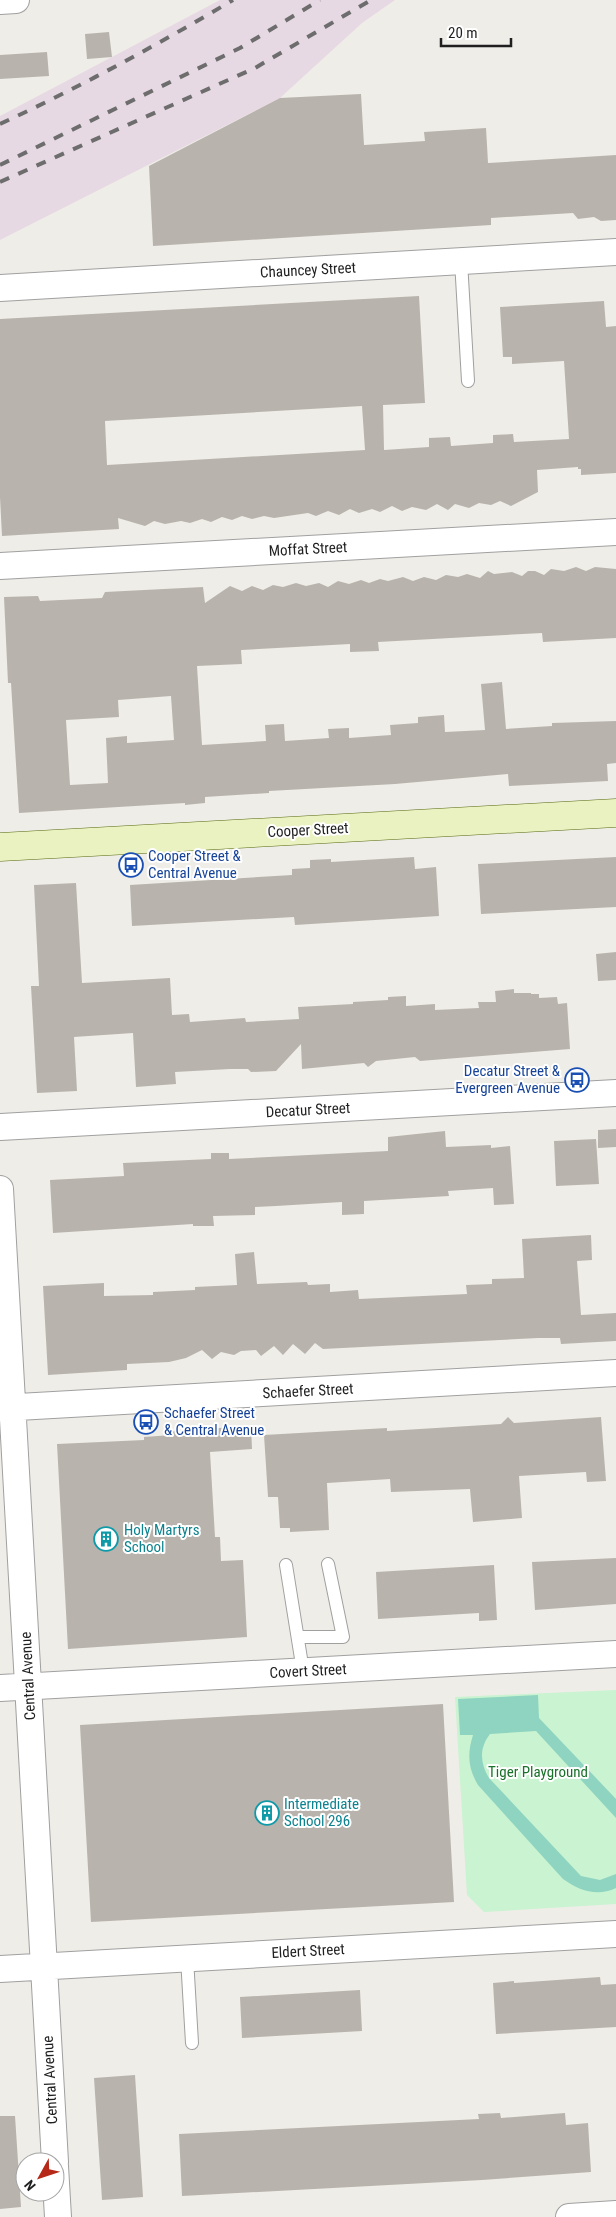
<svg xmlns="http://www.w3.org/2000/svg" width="616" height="2217" font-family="'Roboto Condensed',sans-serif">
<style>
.industrial{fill:#e7d9e3}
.park{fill:#c9f3d1}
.pitch{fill:#8ed4c0}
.building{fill:#b8b3ad;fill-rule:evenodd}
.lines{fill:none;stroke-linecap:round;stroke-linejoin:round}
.service-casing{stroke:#a0a0a0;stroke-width:14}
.minor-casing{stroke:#a0a0a0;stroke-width:28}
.secondary-casing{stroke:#576a12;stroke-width:29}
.service{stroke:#fff;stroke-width:12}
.minor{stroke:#fff;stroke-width:26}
.secondary{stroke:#eaf2c1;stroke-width:28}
.rail{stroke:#6d6d6d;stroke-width:4;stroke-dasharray:10 10;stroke-linecap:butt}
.labels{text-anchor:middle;stroke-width:4;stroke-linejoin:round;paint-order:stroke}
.street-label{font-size:15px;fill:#1f1f1f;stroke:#fff}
.transit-label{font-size:15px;fill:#164399;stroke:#fff;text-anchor:start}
.culture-label{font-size:15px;fill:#0d838f;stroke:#fff;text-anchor:start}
.park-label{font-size:15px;fill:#19712a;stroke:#fff}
</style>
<rect width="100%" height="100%" fill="#efede7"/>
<path class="industrial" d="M220,0H395L362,23L280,98L0,240V116Z"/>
<path class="park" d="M616,1690V1904L484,1912L467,1895L455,1697Z"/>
<path class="pitch" d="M538,1695L539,1718L616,1799V1818L536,1731L490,1734C479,1748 480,1763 489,1778L581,1876L600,1880L616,1874V1888C597,1897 580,1891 563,1879L478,1785C468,1768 467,1754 473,1735H460L458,1699Z"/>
<path class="building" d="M109,32L112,57L87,59L85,34Z
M47,52L49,76L0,79V55Z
M361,94L364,145L425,141L424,132L486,128L488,163L616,155V220L601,221L594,217L578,219L573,213L491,218V225L153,246L149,166L280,98Z
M419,296L425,403L383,405L384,450L429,447V438L450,437L451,446L493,443V435L513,434L514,442L569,439L564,361L512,364V357H503L500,307L604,301L606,327L616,326V473L581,475V469H578V467L537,470L538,492L511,506L500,501L491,505L479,503L469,508L455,504L448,510L437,504L426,510L412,507L402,511L392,506L380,512L372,509L359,513L350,509L339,515L328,511L316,516L308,513L274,518L264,516L252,519L242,516L232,520L222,517L211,522L202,519L190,523L181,521L165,524L154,521L145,526L118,518L119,529L2,536L0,497V319ZM362,406L365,450L107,465L105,421Z
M576,567L586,571L595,567L616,569V638L543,642L542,633L378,642L379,651L350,652V644L241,650L242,664L197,666L202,745L266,741L265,725L284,724L285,741L329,738L328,729L349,728V738L391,735L390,725L418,723V717L444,715L445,732L485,730L481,684L502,682L506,729L552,726V723L616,721V763L607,764L608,781L509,786L508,774L395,784L269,791V793L205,797V803L185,805V803L19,813L11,683H8L4,597L38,596L40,601L102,598L105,592L203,587L205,603L230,586L242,591L252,586L263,590L273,585L283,587L296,583L306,586L319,583L328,587L338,581L349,584L361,580L369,583L380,579L388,581L403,577L413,581L424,577L436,580L446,575L458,577L467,574L480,578L488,571L494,574L512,572L522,576L528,571H535L544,575L551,569L564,571ZM171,696L174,740L127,743V736L106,738L108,783L70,785L66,720L119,717L118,700Z
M414,857L415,869L436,867L439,916L295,925L294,917L132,926L130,885L292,875V869L310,868V860L331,859V862Z
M616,857V907L481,914L478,864Z
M76,883L82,983L170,978L172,1015L189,1014L190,1022L245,1018L246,1022L299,1019L298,1007L353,1004V1002L388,1000V997L406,996V1006L435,1004V1010L479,1008L478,1002H496L495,991L514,989V993H531V994H539V998L557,997L558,1004L567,1003L570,1049L420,1061L415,1057L376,1061L368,1067L364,1063L302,1069L301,1044L276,1071L251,1072L248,1069H230L175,1072L176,1084L136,1087L133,1033L74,1037L77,1091L37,1093L31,986H39L34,885Z
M616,952V980L598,981L596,954Z
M616,1129V1147L598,1148V1130Z
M445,1131L446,1147L491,1145V1148L510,1146L514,1204L494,1205L493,1188L448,1191L449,1196L364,1201V1214L342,1215V1202L276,1206L255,1207V1215L213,1216L214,1226H193V1224L53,1233L50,1180L124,1176L123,1163L211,1159V1153H229V1159L388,1151V1137Z
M596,1139L599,1184L556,1186L554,1141Z
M591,1235L592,1260L577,1261L581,1315L616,1313V1341L561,1344L560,1338H538L323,1349L315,1343L305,1354L293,1344L283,1355L274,1346L261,1356L256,1350L241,1351L234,1355L221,1352L212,1359L202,1350L186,1358L169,1362L127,1364V1370L48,1375L43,1286L104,1283V1296L153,1295V1292L195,1290V1287L237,1285L235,1254L254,1252L257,1284L307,1282L308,1285L330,1284V1292L358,1290L359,1299L467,1294L466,1285L492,1284V1279L524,1278L522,1239Z
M508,1417L514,1423L601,1417L606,1481L587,1482L586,1472L519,1476L522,1518L473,1522L470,1489L391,1492L390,1479L327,1483L329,1530L290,1532V1528H280L278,1497H268L264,1435L387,1428V1431L501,1424Z
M251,1426L252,1449L210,1452L215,1537H220L221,1561L243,1560L247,1637L68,1649L57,1444L144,1440V1437L172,1435V1431Z
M616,1558V1604L535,1610L532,1562Z
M494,1565L497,1620L479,1621V1613L378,1619L376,1572Z
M443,1704L454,1902L91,1922L80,1725Z
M600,1977L601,1985L616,1984V2027L496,2034L493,1983L514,1981V1983Z
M360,1990L362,2031L242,2038L240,1997Z
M135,2075L143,2197L102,2200L94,2078Z
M500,2113L501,2118L565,2113L566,2125L588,2123L591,2172L482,2180L182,2196L179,2134L479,2119L478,2114Z
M0,2116H15L21,2207L0,2209Z"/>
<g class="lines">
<g class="service-casing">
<path id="service" d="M461,261L468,381
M286,1565L303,1671
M298,1637H343L328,1564
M187,1958L192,2043"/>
</g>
<g class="minor-casing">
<path id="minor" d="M0,1L16,0
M0,288L616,252
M0,566L616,532
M0,1127L616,1093
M0,1189L55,2162
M0,1408L616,1373
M0,1688L616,1654
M0,1969L616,1934
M55,2166L58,2217
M569,2217L616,2214"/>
</g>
<g class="secondary-casing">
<path id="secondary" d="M0,847L616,813"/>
</g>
<use href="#service" class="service"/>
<use href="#minor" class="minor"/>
<use href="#secondary" class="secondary"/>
<path class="rail" d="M0,124C80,87 157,45 233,0
M0,165L240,48L320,0
M0,182L255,68L371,0"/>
</g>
<defs>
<g id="bus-ring" transform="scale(1.25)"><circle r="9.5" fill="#fff" stroke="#1a4fb4" stroke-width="1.5"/><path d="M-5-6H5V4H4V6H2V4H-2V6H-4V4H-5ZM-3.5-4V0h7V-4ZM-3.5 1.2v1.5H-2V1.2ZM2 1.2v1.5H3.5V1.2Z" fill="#1a4fb4"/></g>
<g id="building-ring" transform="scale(1.25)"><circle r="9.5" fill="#fff" stroke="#0f9aa8" stroke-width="1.5"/><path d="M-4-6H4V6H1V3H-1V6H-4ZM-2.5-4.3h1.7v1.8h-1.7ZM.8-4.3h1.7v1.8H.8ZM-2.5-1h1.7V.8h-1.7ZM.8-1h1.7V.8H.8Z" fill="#0f9aa8"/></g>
</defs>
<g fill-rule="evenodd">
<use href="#bus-ring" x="131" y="865"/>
<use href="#bus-ring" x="577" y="1080"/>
<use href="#bus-ring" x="146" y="1422"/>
<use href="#building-ring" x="106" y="1539"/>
<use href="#building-ring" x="267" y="1813"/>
</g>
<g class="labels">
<g class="street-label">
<text transform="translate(308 270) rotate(-3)" y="5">Chauncey Street</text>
<text transform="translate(308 549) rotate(-3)" y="5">Moffat Street</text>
<text transform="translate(308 830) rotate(-3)" y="5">Cooper Street</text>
<text transform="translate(308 1110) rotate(-3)" y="5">Decatur Street</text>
<text transform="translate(308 1391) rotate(-3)" y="5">Schaefer Street</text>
<text transform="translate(308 1671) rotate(-3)" y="5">Covert Street</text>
<text transform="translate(28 1676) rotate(-93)" y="5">Central Avenue</text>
<text transform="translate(308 1951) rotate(-3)" y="5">Eldert Street</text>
<text transform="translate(50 2080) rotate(-93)" y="5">Central Avenue</text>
</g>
<g class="transit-label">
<text x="148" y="861">Cooper Street &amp;<tspan x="148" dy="17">Central Avenue</tspan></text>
<text x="560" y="1076" text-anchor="end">Decatur Street &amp;<tspan x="560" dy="17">Evergreen Avenue</tspan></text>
<text x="164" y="1418">Schaefer Street<tspan x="164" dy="17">&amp; Central Avenue</tspan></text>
</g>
<g class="culture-label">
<text x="124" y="1535">Holy Martyrs<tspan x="124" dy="17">School</tspan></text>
<text x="284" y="1809">Intermediate<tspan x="284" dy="17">School 296</tspan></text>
</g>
<g class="park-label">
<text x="538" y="1777">Tiger Playground</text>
</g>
</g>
<g transform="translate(40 2177) rotate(230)"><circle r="24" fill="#ffffff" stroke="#a5a5a5"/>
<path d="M0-4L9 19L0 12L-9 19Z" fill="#b62918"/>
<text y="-8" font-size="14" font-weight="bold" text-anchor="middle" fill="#1f1f1f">N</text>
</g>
<path d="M441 38v8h70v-8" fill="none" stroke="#1f1f1f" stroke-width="2.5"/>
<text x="448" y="38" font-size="15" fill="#1f1f1f" stroke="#ffffff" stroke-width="4" paint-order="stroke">20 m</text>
</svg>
